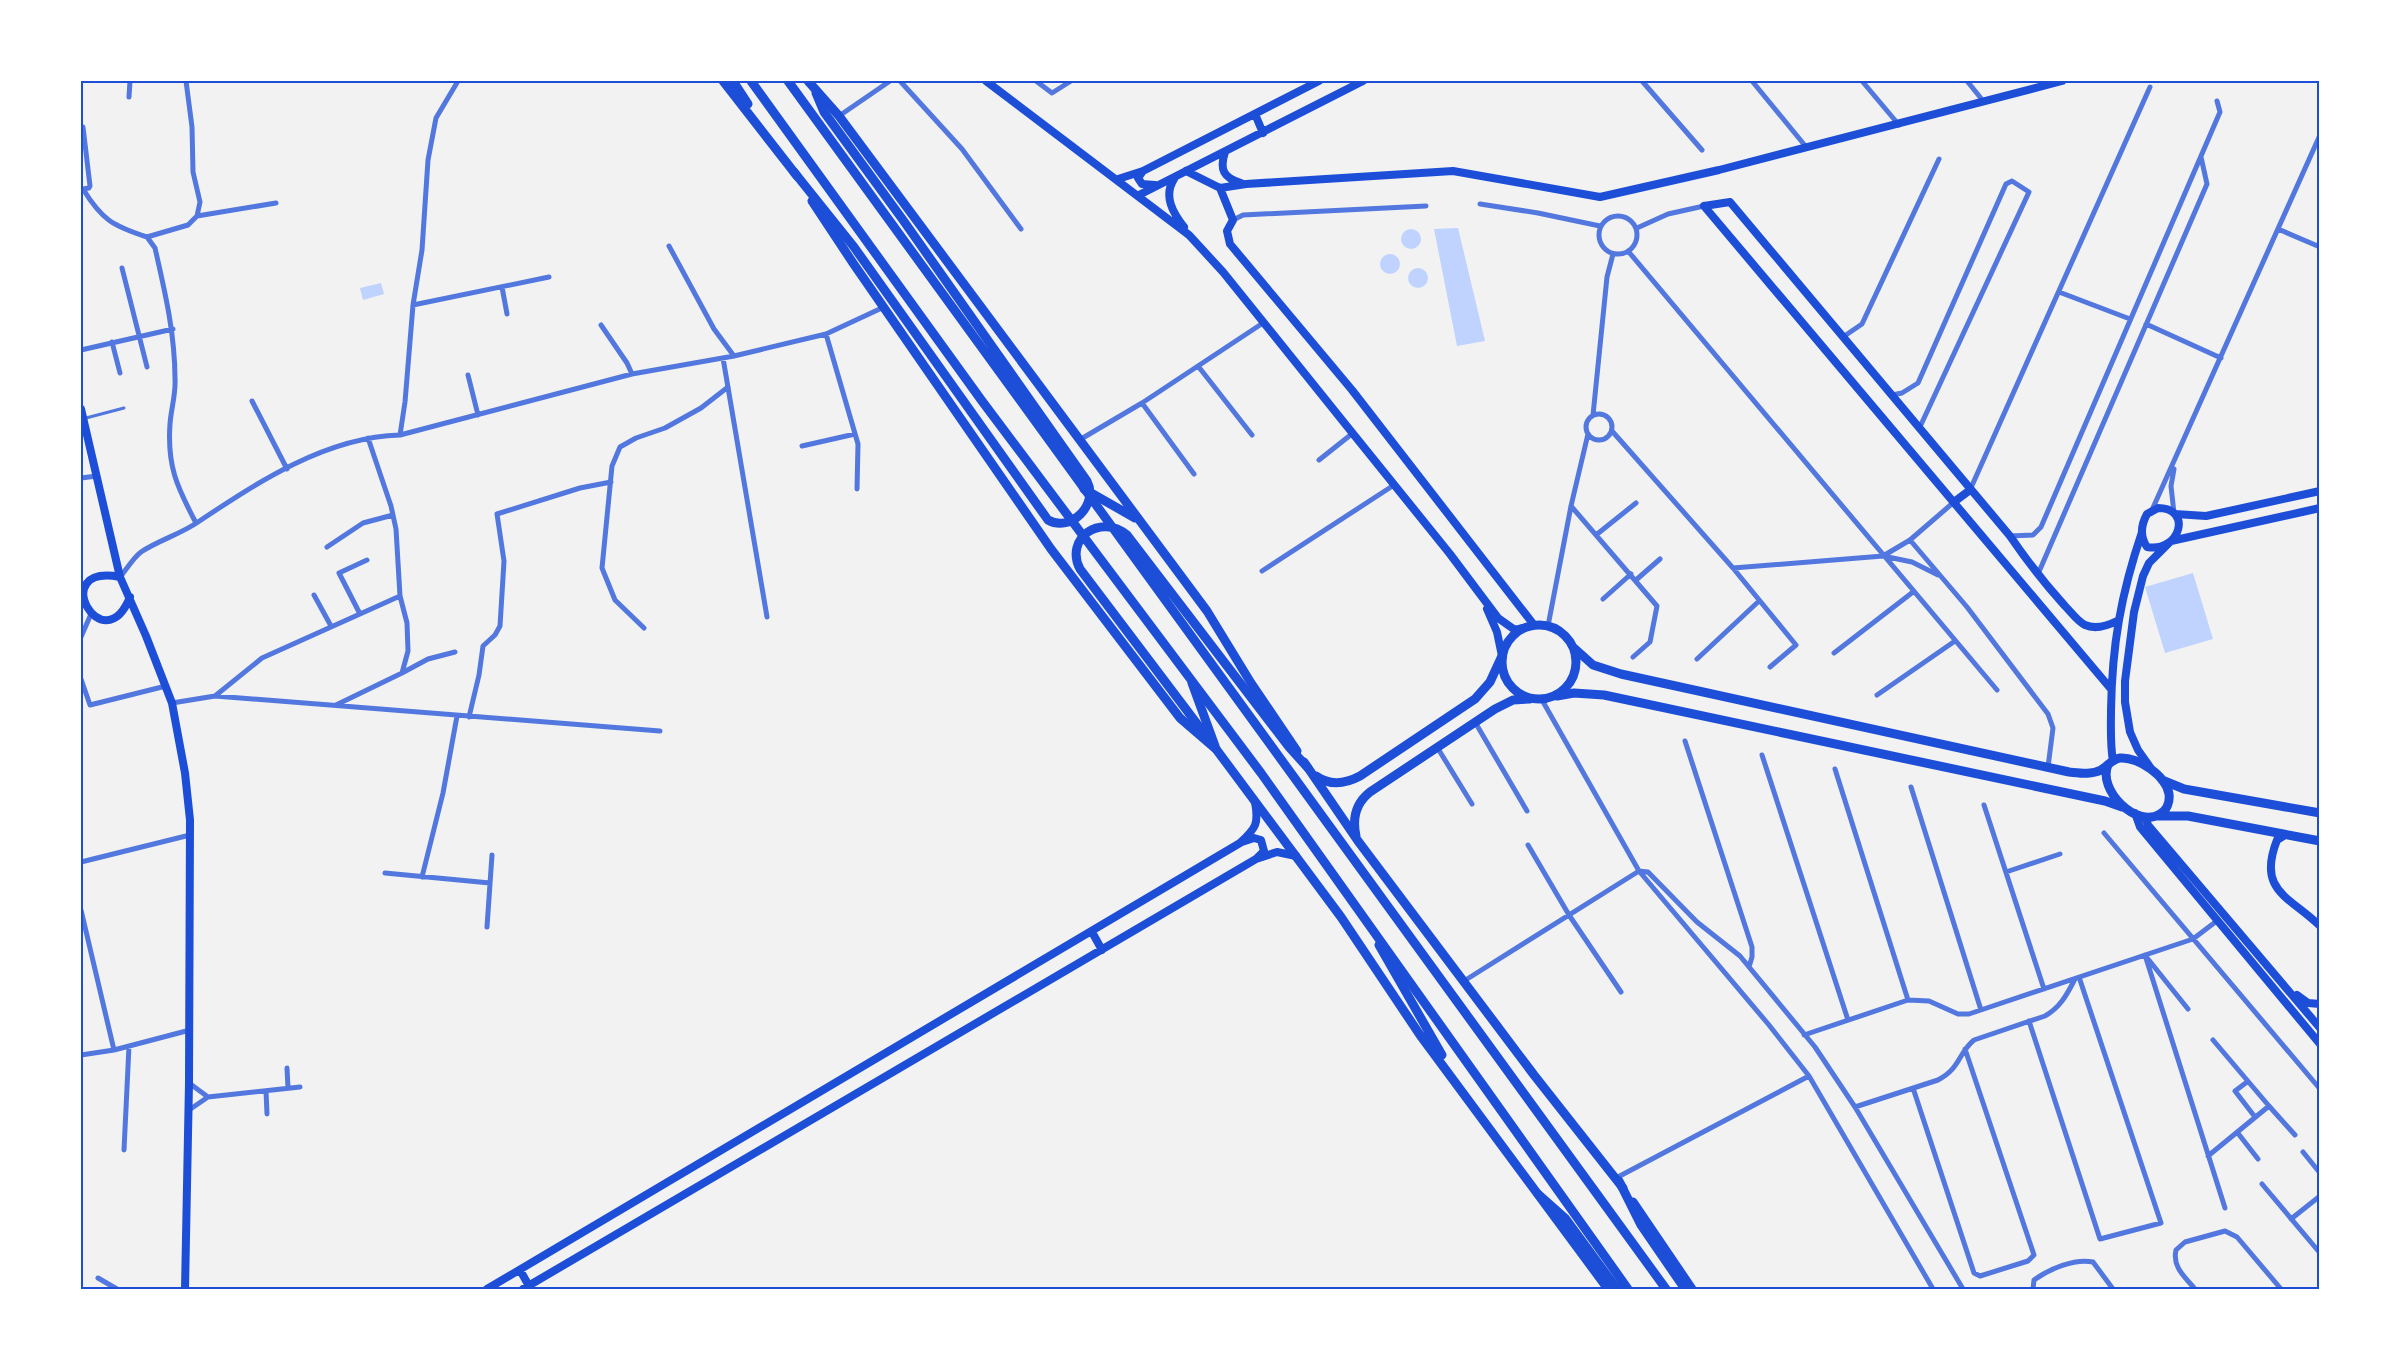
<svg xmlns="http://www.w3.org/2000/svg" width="2401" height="1370" font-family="'DM Sans',sans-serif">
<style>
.water{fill:#bfd3fe}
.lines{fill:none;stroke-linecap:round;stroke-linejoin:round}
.service{stroke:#5277de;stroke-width:3}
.minor{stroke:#5277de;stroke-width:5}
.secondary{stroke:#1d4ed8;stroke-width:8}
.primary{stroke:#1d4ed8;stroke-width:9}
.trunk{stroke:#1d4ed8;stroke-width:9}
.neatline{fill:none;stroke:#1d4ed8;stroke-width:2}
</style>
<rect width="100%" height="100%" fill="#f2f2f2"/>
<path class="water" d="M1458,228L1485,341L1457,346L1434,229Z
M1401 239a10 10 0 1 1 20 0a10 10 0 1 1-20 0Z
M1380 264a10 10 0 1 1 20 0a10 10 0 1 1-20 0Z
M1408 278a10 10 0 1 1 20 0a10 10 0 1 1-20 0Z
M381,283L384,294L363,300L360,288Z
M2193,573L2213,639L2165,653L2145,587Z"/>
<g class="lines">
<path class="service" d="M86,418L124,408"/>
<path class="minor" d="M186,81L192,127L193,172L200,202L197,216
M900,81L962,149L1021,229
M1036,81L1052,93L1071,81
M1642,81L1702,150
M1752,81L1807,148
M1862,81L1899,125
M1967,81L1984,102
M129,97L130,81
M839,116L890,81
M81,189H83C102,220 113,226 147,237
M83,189L89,188L90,186L83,127
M1480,204L1538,213L1600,226
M1599 235a19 19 0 1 1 38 0a19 19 0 1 1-38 0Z
M1233,220L1243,215L1426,206
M1637,228L1668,214L1704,206
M2278,229L2320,247
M147,237L155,248C165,292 175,334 175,379C176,394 171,409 170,424C167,466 177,487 196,523
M147,237L188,225L197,216L276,203
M669,246L714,329L734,356
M1628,251L1997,690
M122,268L147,367
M502,287L507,314
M2059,292L2130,319
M413,305L549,277
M2146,324L2221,358
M601,325L627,363L632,374
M826,334L858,444L857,489
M1843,337L1862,324L1939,159
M112,342L120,373
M81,350L173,329
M723,358L767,617
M1198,366L1252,435
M468,375L478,415
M1892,395L1902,393L1918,383L2006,184L2012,181L2029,192L1919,429
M252,401L287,469
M1142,403L1194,474
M1586 427a13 13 0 1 1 26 0a13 13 0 1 1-26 0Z
M1593,415L1607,277L1613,254
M1612,431L1733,568L1796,645L1770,667
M400,435L405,402L413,305L422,250L428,160L436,118L458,81
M1081,439L1142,403L1263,323
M802,446L855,434
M1319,460L1353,433
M2174,469L2171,486L2174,513
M81,478L97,476
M1970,490L2150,87
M1571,506L1657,606L1650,642L1633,657
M2152,510L2320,135
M1596,535L1636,503
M2010,536L2033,535L2041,527L2220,112L2217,101
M1910,540L1967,607L2048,714L2053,728L2048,767
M327,547L363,523L393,515
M1883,556L1912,562L1938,575
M1733,568L1883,556L1910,540L1954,502
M1262,571L1394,485
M2038,574L2207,184L2201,157
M120,577C127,569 133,558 141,552C159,540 181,534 198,522C258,482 326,437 400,435L632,374L734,356L826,334L884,307
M1636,580L1660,559
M314,595L331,626
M1603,599L1631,574
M360,614L339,573L367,560
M1548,626L1571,506L1588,434
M644,628L615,600L602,568L612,466L620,447L636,438L665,428L701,408L728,387
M81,637L91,614
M1834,653L1913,592
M1697,659L1759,601
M402,673L428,659L455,652
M81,679L90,705L166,686
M1877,695L1955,641
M215,696L262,658L400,596
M1542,700L1639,871L1769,1025L1809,1076L1933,1289
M172,703L215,696L660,731
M336,705L402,673L408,651L407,623L400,596L396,529L391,506L368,438
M469,717L479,675L483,646L495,635L500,626L504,561L497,514L580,488L611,482
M1475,722L1527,811
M1685,741L1752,947V957L1749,967
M1437,747L1472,804
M1762,755L1848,1020
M1835,769L1908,1000
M1911,787L1981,1010
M1984,805L2044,989
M2104,833L2320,1089
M1528,845L1569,915L1621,992
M81,862L190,835
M1639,871L1648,872L1697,922L1740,956L1815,1047L1855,1107L1963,1289
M2006,872L2060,854
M385,873L490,883
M422,877L443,793L457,716
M81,910L114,1050
M487,927L492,855
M2145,955L2225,1208
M2148,959L2188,1009
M1464,981L1639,871
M2029,1021L2100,1239L2161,1223L2079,977
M1804,1035L1908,1000L1929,1001L1958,1014H1969L2193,939L2218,920
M2213,1040L2269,1106
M81,1055L114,1050L190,1030
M287,1068L288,1088
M2247,1082L2235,1091L2255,1117
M1913,1088L1974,1273L1980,1276L2028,1261L2034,1255L1965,1049
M266,1091L267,1114
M208,1097L300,1087
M1855,1107L1938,1080C1961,1068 1958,1053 1974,1040L2045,1016C2061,1007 2067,994 2075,979
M189,1110L208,1097L189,1083
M2237,1132L2258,1159
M124,1150L129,1046
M2303,1152L2320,1173
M2208,1156L2269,1106L2295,1135
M1616,1178L1809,1076
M2262,1184L2320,1253
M2291,1219L2320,1196
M98,1278L117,1289
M2033,1289L2034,1280C2049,1269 2075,1258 2093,1262L2113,1289
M2195,1289C2185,1277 2172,1267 2176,1250L2185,1242L2225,1231L2237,1237L2281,1289"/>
<path class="secondary" d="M986,81L1189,235L1223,272L1346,425L1450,554L1498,618L1515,630L1523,628
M1255,114L1263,133
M1225,152C1219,170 1224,178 1241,183
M1143,171L1138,178L1142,184L1155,185
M1186,171L1220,188L1246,184L1453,171L1600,197L1719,170L2062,81
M1118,179L1143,171L1319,81
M1174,179C1163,196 1173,213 1184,227
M1220,188L1233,220L1227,231L1230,244L1352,390L1534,625
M1139,195L1363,81
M1704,206L2111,689
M1704,206L1730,202L2010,536C2027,561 2045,584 2065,606C2071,612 2078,622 2085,625C2096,630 2107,626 2117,621
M81,409L120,577L146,636L172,703L185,773L190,820L189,1083L185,1289
M1954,502L1970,490
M2158,508C2193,508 2180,553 2147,547C2140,537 2141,525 2147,514Z
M2175,514L2206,516L2320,491
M120,577C46,563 103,664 130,597
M1487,609L1497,632L1502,656
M2113,761C2110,744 2111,727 2111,710C2112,645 2121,594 2142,532
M2150,767L2138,750L2130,732L2125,702V681L2134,612L2143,576L2149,563L2171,541L2320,508
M2135,813L2140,827L2320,1044
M2145,817L2148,825L2320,1028
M2285,835L2277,840C2257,891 2289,896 2320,926
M1242,842L1254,838L1261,840L1264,851L1257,858
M1092,932L1102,950
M2297,995L2308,1003L2320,1004
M520,1270L529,1286
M487,1289L1240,843C1256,828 1259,824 1255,802
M523,1289L1256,859L1277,852L1296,856"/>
<path class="primary" d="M723,81L797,176
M733,81L748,104
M808,81L839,116L1207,611L1251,683L1297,751
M812,201L853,263L1051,549L1180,718L1216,749L1341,917L1420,1035L1608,1289
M1084,489L1135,518
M1502 662a37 37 0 1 1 74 0a37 37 0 1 1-74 0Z
M1574,648L1593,665L1621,674L2069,772C2080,773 2091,775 2101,770C2108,766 2112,759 2120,758C2139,757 2166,776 2169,794C2170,802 2167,810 2160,814C2137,829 2097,790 2108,765
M1192,683L1215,746
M1557,696L1574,693L1604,695L2105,801L2122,807
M1304,762L1358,841L1534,1075L1623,1188
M1316,776C1330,786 1345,784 1360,776L1475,699L1490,682L1502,656
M2162,780L2184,789L2320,813
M2156,816H2188L2320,841
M1356,836C1352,818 1356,803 1370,792L1495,709L1513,700L1530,699
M1379,945L1442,1055
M1633,1202L1692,1289"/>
<path class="trunk" d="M751,81L982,401L1261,773L1628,1289
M788,81L1666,1289
M794,172L854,247L1048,520C1071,533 1099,504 1087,481L903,220L824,112L816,93
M1216,749L1080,569C1064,538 1101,513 1127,535L1289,747L1308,768
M1619,1181L1641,1225L1685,1289
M1538,1194L1565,1218L1617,1289"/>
</g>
<rect width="2401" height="1370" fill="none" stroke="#ffffff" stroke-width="165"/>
<rect x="82" y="82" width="2236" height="1206" class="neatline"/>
</svg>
